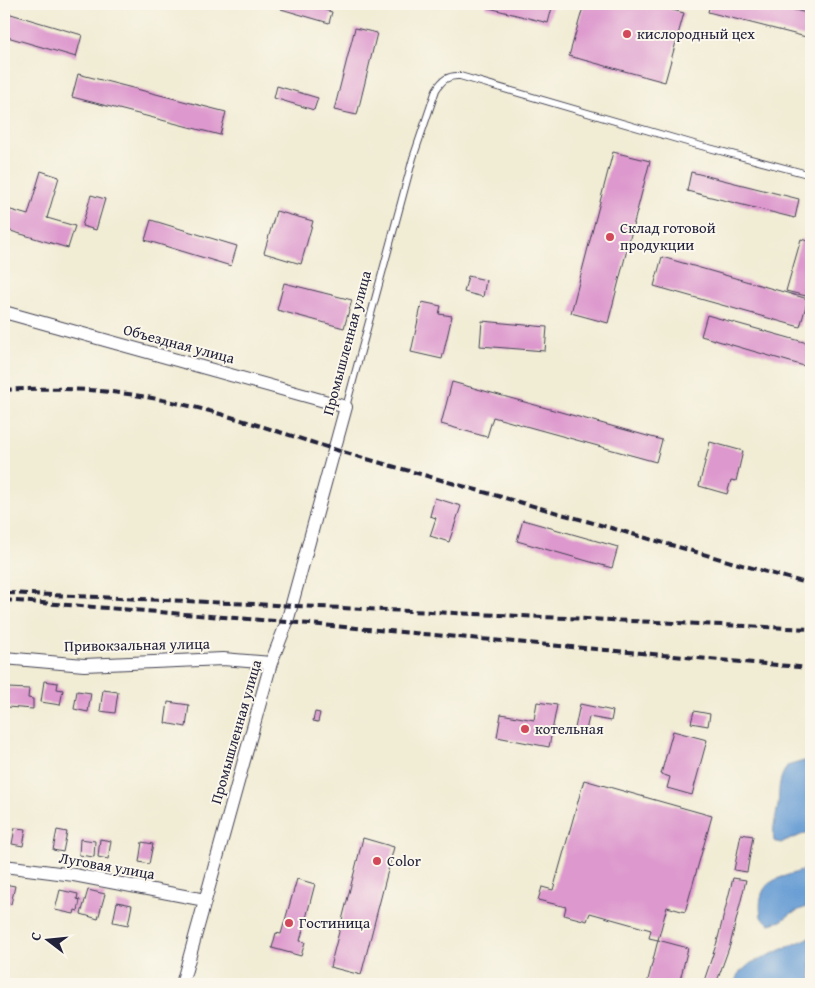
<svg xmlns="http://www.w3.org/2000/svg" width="815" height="988" font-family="'Gentium Book Plus',serif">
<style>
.water{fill:#679dd4;stroke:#446088}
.building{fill:#dd98cd}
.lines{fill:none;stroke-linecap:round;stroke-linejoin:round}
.lane-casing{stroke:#414052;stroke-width:8}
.street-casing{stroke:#414052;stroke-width:14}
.lane{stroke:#fff;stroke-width:6}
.street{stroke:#fff;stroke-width:12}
.rail{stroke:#22223b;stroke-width:4;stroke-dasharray:8 4;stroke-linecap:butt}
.poi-dot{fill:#d1495b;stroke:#fbf7ec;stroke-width:2}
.labels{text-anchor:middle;stroke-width:4;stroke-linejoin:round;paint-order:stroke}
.poi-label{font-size:15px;fill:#22223b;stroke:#fbf7ec;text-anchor:start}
.street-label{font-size:15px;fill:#22223b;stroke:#fbf7ec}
</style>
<rect width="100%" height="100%" fill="#fbf7ec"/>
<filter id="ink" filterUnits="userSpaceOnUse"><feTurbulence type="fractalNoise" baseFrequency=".02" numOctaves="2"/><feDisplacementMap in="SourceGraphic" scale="10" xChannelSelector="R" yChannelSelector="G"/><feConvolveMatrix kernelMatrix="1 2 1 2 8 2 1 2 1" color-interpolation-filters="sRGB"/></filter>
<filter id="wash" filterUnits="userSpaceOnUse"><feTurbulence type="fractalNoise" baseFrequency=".0096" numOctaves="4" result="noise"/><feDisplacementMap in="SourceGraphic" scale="20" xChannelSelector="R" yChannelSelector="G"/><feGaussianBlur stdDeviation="1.12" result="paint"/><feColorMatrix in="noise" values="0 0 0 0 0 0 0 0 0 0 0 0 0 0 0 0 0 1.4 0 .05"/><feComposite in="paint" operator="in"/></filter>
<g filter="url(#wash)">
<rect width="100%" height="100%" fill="#f1ecd4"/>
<path class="water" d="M811,759V831L781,843L774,841C772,827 776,818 778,805C780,787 777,783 787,766Z
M811,867V905L792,913L781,921L770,924L761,917C755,875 782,880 811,867Z
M811,937V984H734L738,974L751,963Z"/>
<g id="blocks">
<path class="building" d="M282,4H303L332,12L329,23L281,9Z
M486,4H553L548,23L485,7Z
M584,4H649L684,13L665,82L569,56Z
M710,4H770L811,14L810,38L708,12Z
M4,12L82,35L76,57L4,36Z
M355,28L377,33L357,115L334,110Z
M78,74L226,112L220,135L72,97Z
M277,86L318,98L314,110L274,98Z
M613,152L650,161L608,323L571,313Z
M41,171L59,177L47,218L75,226L68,248L4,229V208L28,215Z
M691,172L799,199L795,218L687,191Z
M91,195L105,199L96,230L82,226Z
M276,211L313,221L301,264L264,253Z
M151,220L237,246L231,266L145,240Z
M801,239L811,242V292L810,297L786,291Z
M662,257L808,299L800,327L654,286Z
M468,276L486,280L483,297L464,292Z
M284,283L352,300L344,328L277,310Z
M422,302L441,306L439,314L452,316L442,359L411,352Z
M707,315L811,344V368L701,336Z
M482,321L547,327L545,351L480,346Z
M452,382L662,440L656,462L493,417L487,437L441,424Z
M710,442L743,451L736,481L731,480L727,494L699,486Z
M435,498L461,506L449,542L430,536L436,518L430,516Z
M523,520L618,547L612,568L517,541Z
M44,681L58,683L57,689L63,690L60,705L41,702Z
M8,688L29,689L28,698L33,699V709L7,707Z
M103,690L118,692L115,713L100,711Z
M77,691L91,693L88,712L74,709Z
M168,702L189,705L186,727L165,723Z
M537,702L557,705L549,747L497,737L501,714L534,720Z
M580,704L613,711L611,721L589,717L585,735L574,733Z
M694,711L710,714L708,726L691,723Z
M315,712L320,713L318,722L313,721Z
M673,731L707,740L692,795L667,788L670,777L661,774Z
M584,780L712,816L685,912L667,907L658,940L649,938L651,930L590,913L587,921L564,915L566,907L538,900L542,887L553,890Z
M15,828L26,829L23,846L12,844Z
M57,830L67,832L63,852L53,850Z
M741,834L753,836L747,872L734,870Z
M363,838L394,847L361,975L330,967Z
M80,839L95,841L94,857L79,855Z
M100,839L111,841L108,859L98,857Z
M142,842L153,844L149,864L139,862Z
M733,878L746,880L730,945L716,984H703L717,942Z
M297,879L315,884L300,941L305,942L301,956L272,948L276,933L281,934Z
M4,884L15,886L11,904L4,902Z
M60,890L78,894L77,899L80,900L78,911L75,910L74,914L55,910Z
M88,890L105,894L98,919L81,914Z
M117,902L132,905L128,925L113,922Z
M658,940L688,948L679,984H647Z"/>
</g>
</g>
<g filter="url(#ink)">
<use href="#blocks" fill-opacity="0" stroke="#414052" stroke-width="1"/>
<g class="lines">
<g class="lane-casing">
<path id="lane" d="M346,407L413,158L436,90C442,80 448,75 460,76L694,144L811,175"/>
</g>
<g class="street-casing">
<path id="street" d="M4,312L346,407L287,622L271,663L182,984
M4,658L84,665L223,659L271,663
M4,866L74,875L205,900"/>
</g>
<use href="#lane" class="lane"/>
<use href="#street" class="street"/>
<path class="rail" d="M4,390C51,387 106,389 152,398C225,411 296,439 367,459C512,500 657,541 802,582L811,583
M7,593L811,629
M4,600L287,622L811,668"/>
</g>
</g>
<g class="poi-dot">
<circle cx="627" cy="34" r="5"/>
<circle cx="610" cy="237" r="5"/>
<circle cx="525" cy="729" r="5"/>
<circle cx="377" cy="861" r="5"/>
<circle cx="289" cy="923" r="5"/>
</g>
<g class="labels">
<g class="poi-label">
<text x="637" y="39">кислородный цех</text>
<text x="620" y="233">Склад готовой<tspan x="620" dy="17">продукции</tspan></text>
<text x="535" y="734">котельная</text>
<text x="387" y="866">Color</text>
<text x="299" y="928">Гостиница</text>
</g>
<g class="street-label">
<text transform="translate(347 343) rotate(-75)" y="5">Промышленная улица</text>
<text transform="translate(179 344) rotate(15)" y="5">Объездная улица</text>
<text transform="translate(137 645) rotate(-1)" y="5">Привокзальная улица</text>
<text transform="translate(236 732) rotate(-74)" y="5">Промышленная улица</text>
<text transform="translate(107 866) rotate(10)" y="5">Луговая улица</text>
</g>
</g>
<rect width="815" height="988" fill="none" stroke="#fbf7ec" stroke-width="20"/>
<g transform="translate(48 940) rotate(286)" stroke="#fbf7ec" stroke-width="4" paint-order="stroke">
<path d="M0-4L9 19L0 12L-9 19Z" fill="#22223b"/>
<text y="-8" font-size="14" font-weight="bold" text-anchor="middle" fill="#22223b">С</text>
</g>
</svg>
